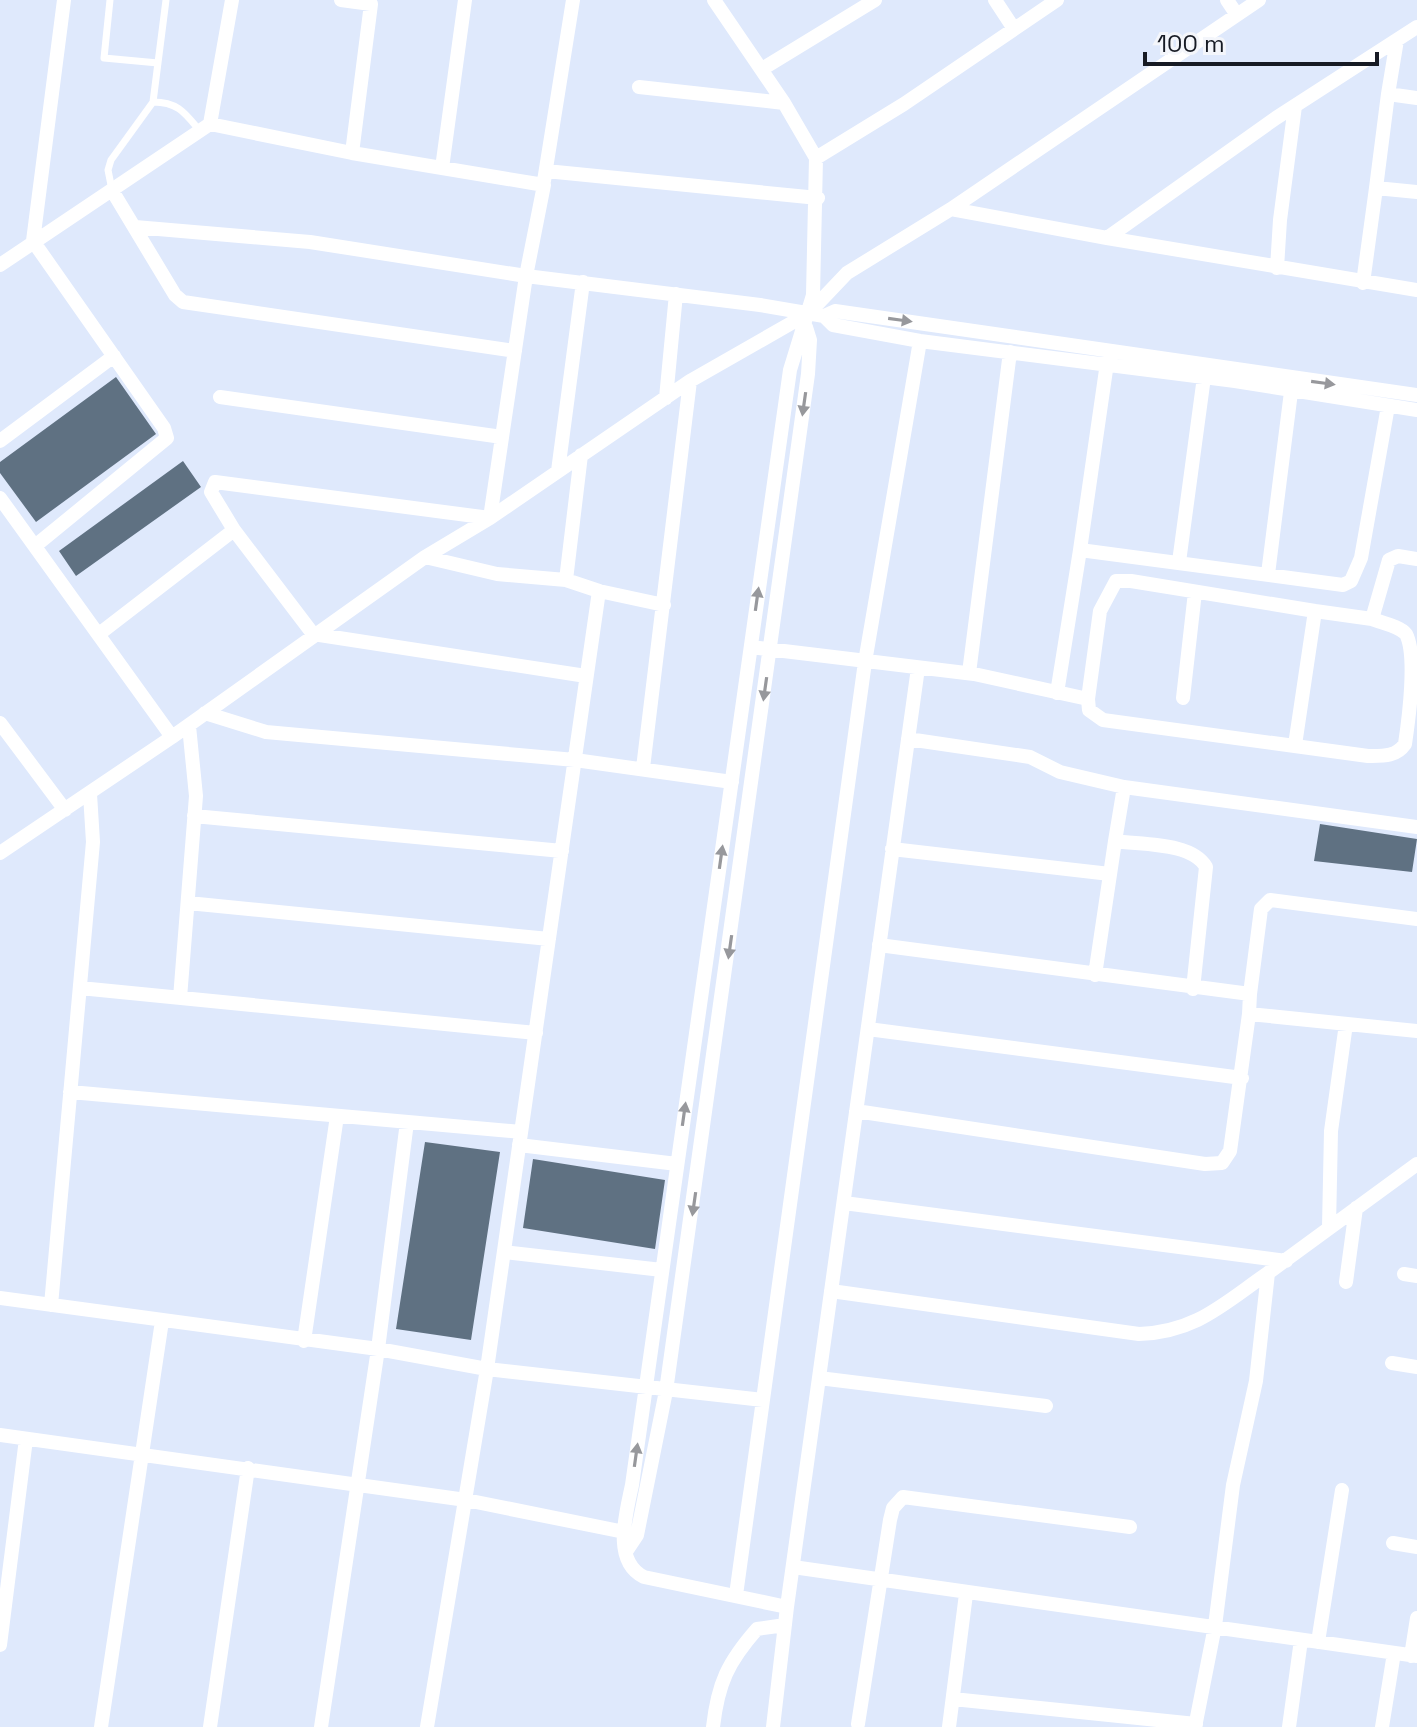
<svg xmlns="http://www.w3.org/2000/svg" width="1417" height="1727" font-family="'Space Grotesk',sans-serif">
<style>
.building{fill:#5f7182}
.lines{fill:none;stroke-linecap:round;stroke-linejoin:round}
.lane{stroke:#fff;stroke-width:7}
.street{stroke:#fff;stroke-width:14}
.oneway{fill:#97989c}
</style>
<rect width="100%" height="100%" fill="#dfe9fc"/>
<path class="building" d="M116,377L156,434L36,522L0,473V462Z
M183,461L201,487L76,576L59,551Z
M1320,824L1417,839L1412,872L1314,861Z
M425,1142L500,1152L471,1340L396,1329Z
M533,1159L665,1180L655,1249L523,1228Z"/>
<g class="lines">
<path class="lane" d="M110,0L104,58L158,63
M153,102L166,0
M112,190L108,170L111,160L153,102C178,102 185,113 200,131"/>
<path class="street" d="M714,0L784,103L816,158L813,295L790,370L632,1485C626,1514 612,1561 644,1577L787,1607L773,1727
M995,0L1014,29
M1227,0L1237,15
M1397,40L1388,94L1417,98
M762,69L875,0
M639,87L784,103
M210,124L352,153L371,4L341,0
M816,158L904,104L1057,0
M442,168L465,0
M546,171L818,198
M544,181L573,0
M1376,188L1388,94
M113,192L175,295L183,302L515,351
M951,209L1107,238L1276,118L1417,27
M135,227L310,242L526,276L760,305L824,316L833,325L920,341L1235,381L1417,410
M1107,238L1417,290
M0,265L210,124L232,0
M1277,268L1280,220L1295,106
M1363,283L1376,188L1417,192
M824,316L835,311L1417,395
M220,397L502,437
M666,398L676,294
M0,441L114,356
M558,471L583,282
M0,498L172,737L0,853
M234,530L211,492L215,482L490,518L526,276L544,185L352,153
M35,546L167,438L164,428L33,241L64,0
M1080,550L1108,356
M425,557L497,574L566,580
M1179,562L1204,377
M1268,574L1292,384
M599,591L664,605
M99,634L234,530L313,634L586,676
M751,647L974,674L1088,699L1100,611L1116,581H1131L1315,611
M969,673L1010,352
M1057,693L1080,550L1343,585L1351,581L1361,558L1388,406
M1183,698L1195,592
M1088,699L1089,710L1103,720L1368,756C1383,756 1396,757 1405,744C1409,717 1417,655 1406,634C1399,626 1382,623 1372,619
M205,713L266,732L575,760L732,782
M0,723L65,810
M172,737L425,557L490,518L690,381L809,313L847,273L951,209L1259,0
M908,739L1030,757L1060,772L1124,787L1115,841
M1295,745L1315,611L1372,619L1389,560L1398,556L1417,559
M643,768L690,381
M1124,787L1417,827
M194,816L562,851
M892,849L1110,874
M188,903L549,939
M879,945L1250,994L1249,1014L1417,1031
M1095,975L1115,841C1141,845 1192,842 1206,867L1193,989
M80,988L536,1033
M1250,994L1261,909L1270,900L1417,919
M180,998L196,796L189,726
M868,1029L1242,1078
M70,1092L521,1132
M856,1111L1205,1164L1222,1163L1230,1151L1249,1014
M519,1145L677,1164
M844,1203L1286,1261
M1329,1227L1331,1131L1346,1024
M504,1252L662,1270
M1404,1274L1417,1276
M1346,1282L1356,1208
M831,1291L1139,1334C1196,1332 1223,1304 1268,1273
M0,1298L378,1349L487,1369L763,1400
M51,1305L93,842L90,794
M304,1341L337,1116
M1392,1363L1417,1367
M819,1378L1046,1406
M0,1435L466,1500L629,1533
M1393,1543L1417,1547
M627,1550L637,1535L666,1391L808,374L810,340L806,327
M793,1567L1417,1656
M736,1595L865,662L920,341
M787,1607L918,668
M1318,1642L1342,1490
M0,1645L26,1439
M1411,1656L1417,1618
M953,1699L1196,1724
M858,1724L890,1520L893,1508L903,1497L1130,1527
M101,1727L162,1321
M210,1727L248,1468
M321,1727L378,1349L407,1122
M427,1727L487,1369L599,591L566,580L581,455
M713,1727C718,1683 728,1662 757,1629L785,1625
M949,1727L966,1594
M1195,1727L1215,1626L1233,1485L1256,1381L1268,1273L1417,1164
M1289,1727L1301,1640
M1382,1727L1394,1653"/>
</g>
<defs><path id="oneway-solid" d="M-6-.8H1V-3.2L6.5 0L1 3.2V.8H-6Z" transform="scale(2)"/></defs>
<g class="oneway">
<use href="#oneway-solid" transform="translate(900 320) rotate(8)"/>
<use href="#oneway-solid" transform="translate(1323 383) rotate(8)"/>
<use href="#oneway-solid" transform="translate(804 404) rotate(98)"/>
<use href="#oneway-solid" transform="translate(757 599) rotate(-82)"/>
<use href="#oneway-solid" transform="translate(765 689) rotate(98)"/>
<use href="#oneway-solid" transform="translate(721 857) rotate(-82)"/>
<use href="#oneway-solid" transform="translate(730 947) rotate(98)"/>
<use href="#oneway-solid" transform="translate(684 1114) rotate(-82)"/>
<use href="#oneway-solid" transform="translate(694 1204) rotate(98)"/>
<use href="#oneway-solid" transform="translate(636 1455) rotate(-82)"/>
</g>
<path d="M1145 52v12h232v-12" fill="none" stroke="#171b24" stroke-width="4"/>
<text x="1157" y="52" font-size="24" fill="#171b24" stroke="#f4f6fb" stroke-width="6" paint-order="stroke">100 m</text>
</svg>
